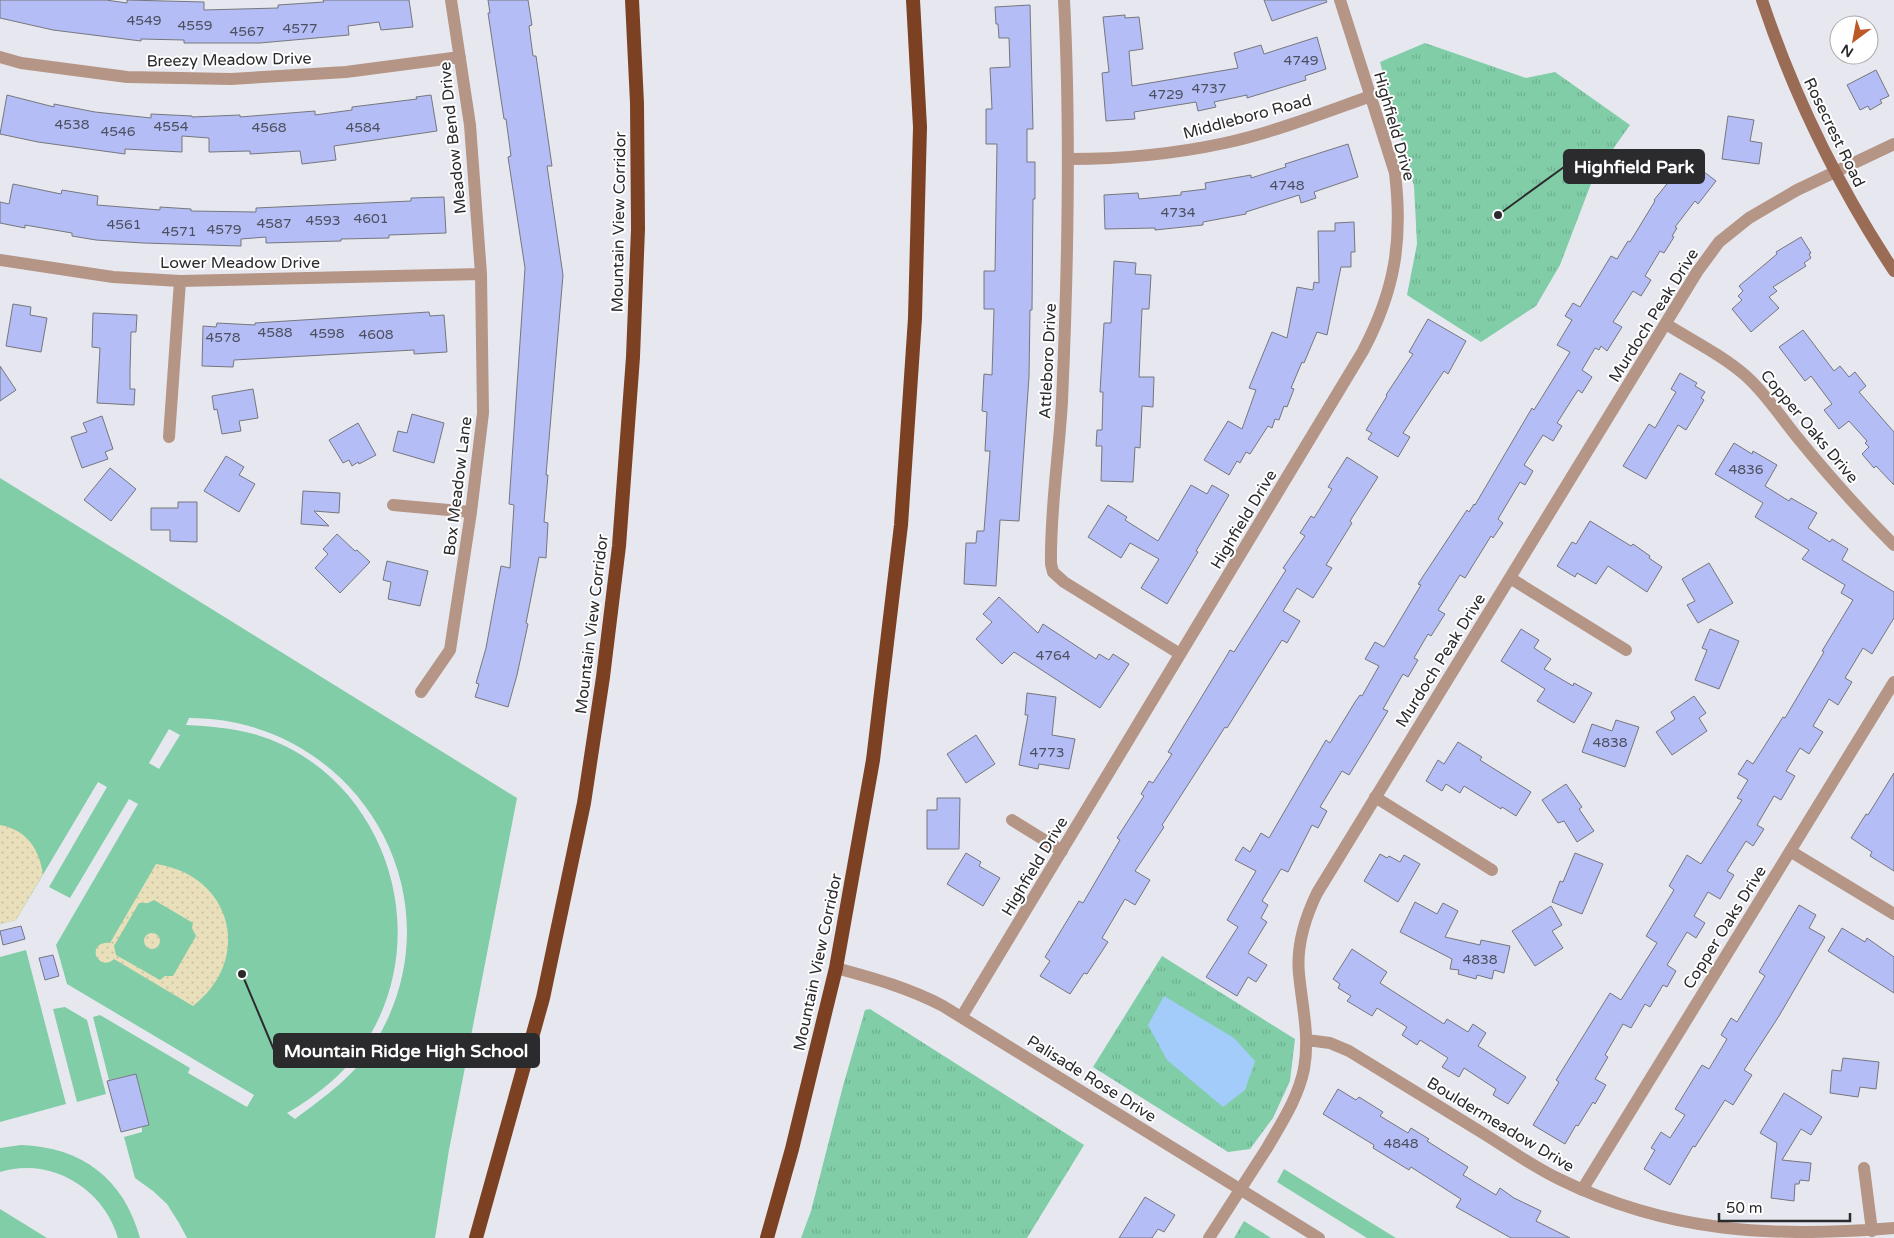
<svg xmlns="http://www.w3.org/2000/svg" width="1894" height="1238" font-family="'Varela Round',sans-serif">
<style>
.green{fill:#80cda7;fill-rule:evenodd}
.sand{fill:url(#sand-dots);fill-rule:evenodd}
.park{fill:url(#park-tufts)}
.water{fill:#a3ccfb}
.building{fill:#b4bdf5;stroke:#76777d}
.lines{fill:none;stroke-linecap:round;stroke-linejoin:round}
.minor{stroke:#b59585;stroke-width:12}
.tertiary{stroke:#b59585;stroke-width:12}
.secondary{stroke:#9a6c56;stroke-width:12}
.trunk{stroke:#7c4122;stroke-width:14}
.labels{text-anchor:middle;stroke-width:4;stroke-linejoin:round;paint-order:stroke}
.number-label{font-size:14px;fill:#4d5060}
.street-label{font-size:16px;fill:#2b2b2e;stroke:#fff}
.leader{fill:none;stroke:#2b2b2e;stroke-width:2}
.callout-dot{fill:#2b2b2e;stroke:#fff;stroke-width:2}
.callout{fill:#2b2b2e;stroke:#2b2b2e;stroke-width:2}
.callout-label{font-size:18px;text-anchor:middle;font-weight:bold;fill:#fff}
</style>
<defs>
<pattern id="sand-dots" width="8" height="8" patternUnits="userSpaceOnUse" patternTransform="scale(1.25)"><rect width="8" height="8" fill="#e9dfba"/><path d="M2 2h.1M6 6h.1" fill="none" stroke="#c8c0a0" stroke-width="1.8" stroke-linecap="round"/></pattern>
<pattern id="park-tufts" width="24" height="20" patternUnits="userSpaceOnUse" patternTransform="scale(1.25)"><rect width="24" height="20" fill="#80cda7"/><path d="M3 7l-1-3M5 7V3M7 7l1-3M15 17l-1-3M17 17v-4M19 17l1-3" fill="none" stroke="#6fb090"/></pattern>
</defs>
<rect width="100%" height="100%" fill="#e7e8ef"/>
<path class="green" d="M0,478L517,798L449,1150L435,1238H187L179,1223L167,1204L153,1191L135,1178L124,1137L142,1132V1127L149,1125L136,1074L109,1080L93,1017L100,1015L190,1068L188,1073L247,1107L254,1095L67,984L56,945L138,804L129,799L70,898L49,887L107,787L98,782L16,920L0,924ZM189,718C356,718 463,896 376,1041C355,1076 327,1095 295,1119L287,1113C320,1094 349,1070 369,1037C436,925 381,771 254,734C231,728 209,726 186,725ZM169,729L180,735L159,769L149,763Z
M26,950L66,1104L0,1122V957Z
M65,1007L87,1020L106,1094L77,1102L53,1009Z
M21,1145C82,1147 124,1179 140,1238H118C104,1189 51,1156 0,1172V1148Z
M1284,1169L1396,1238H1367L1277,1182Z
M0,1209L47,1238H0Z"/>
<path class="sand" d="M0,825C27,830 39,849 43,874L16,920L0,924Z
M156,864C232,875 254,959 193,1006L114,959C107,965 101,964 96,956C94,946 101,942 110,943ZM154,900L193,923L192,928L196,936L173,976H165L160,980L116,955L114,946L139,903H148Z
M144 941a8 8 0 1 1 16 0a8 8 0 1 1-16 0Z"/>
<path class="park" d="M1425,43L1526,78L1555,72L1630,125L1594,176L1560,265L1536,306L1481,342L1407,295L1417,244L1414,186L1380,62Z
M1162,956L1295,1039L1290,1081L1273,1118L1250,1149L1228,1152L1093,1067Z
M870,1009L1084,1145L1027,1238H801L811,1211L843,1086L865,1010Z
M1244,1221L1271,1238H1234Z"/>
<path class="water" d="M1164,996L1234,1038L1255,1061L1245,1090L1223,1107L1167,1060L1148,1025Z"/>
<path class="building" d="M0,0H106L127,3V0L204,2V10L278,8V5L324,2L323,0H409L413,27L381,30L379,22L348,26L349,35L260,43H184V40L141,39V41L53,30L0,18Z
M488,0H528L532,25L529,26L533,56H536L552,166H547L563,275L546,475H548L544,522L548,523L546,558L539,557L526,623L528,624L517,675L508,707L475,697L479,684L476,683L486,648L501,566L510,568L514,505L509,504L525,268L508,157L511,156L506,119H504L488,13H490Z
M1264,0H1326L1327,2L1272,21Z
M1030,5L1033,129H1027V162H1035V199H1033L1032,310H1030L1029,377L1019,521L1000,520L996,586L964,584L966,543H976L977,531H984L990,451H985L987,412L982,411L984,374L992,375L994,309H984V271H995L997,144H986V109H992L990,68L1010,67L1009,38H999L998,24H996L995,7Z
M1125,15V18L1139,17L1143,49L1129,51L1132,86L1238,68L1234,53L1261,45L1264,54L1317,37L1326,69L1305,76L1306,80L1247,98V95L1214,102L1216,107L1198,111L1196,102L1134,112L1135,119L1106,121L1102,73L1109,72L1103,17Z
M1876,70L1889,96L1880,100L1882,103L1870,110L1868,106L1860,110L1847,85Z
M7,95L54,107V104L95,112L151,118V114L192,116V117L240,115V117L315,111V115L352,110V107L417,99L416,97L431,95L437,131L334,146L336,160L302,164L300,151L250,154V151L209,152V138L182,136V152L125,149V154L38,142L0,134Z
M1728,116L1754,120L1750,141L1762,143L1759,164L1722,159Z
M1348,144L1358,177L1314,192L1316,198L1301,203L1299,195L1246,212V214L1203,222V225L1155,230V228L1105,229L1104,195L1138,193L1139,199L1181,195V192L1206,189L1205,183L1251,175V178L1286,167L1285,164Z
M1687,159L1716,181L1698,204L1695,201L1675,227L1677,228L1672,236L1674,237L1664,253L1660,251L1645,276L1651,280L1641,296L1633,291L1613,322L1622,327L1607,351L1601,346L1599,350L1595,348L1582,370L1592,377L1582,393L1578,390L1557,423L1562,426L1553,441L1543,435L1524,465L1533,471L1525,485L1520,482L1498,519L1503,523L1493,538L1491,536L1465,578L1460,575L1438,610L1445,614L1431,636L1428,634L1414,658L1418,660L1408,677L1403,674L1383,709L1388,711L1365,749L1349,775L1342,771L1320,807L1327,811L1318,828L1312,825L1288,872L1281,869L1262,901L1268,905L1261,918L1267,922L1248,953L1267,965L1256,982L1248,977L1237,996L1206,977L1238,927L1227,920L1256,871L1235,860L1243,847L1250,852L1261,833L1269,838L1326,740L1330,743L1355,702L1360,695L1362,696L1379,666L1365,659L1375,642L1384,647L1421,585L1418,584L1467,510L1469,512L1474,504L1475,505L1532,408L1534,410L1570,352L1557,345L1572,320L1565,316L1573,303L1580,307L1611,256L1617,259L1628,241L1630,242L1655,201L1654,200Z
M13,184L61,194L62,190L98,196L97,205L160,210V207L191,209V211L256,212V208L411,201V198L444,197L446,233L389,235V238L341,239V241L266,243V237L241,239V246L143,243L96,240L72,236V233L25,225V228L0,223V202L9,204Z
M1354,222L1355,252H1351V267H1341L1327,335L1317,332L1304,363L1302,362L1291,388L1294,389L1287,407L1284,406L1279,420L1275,419L1272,428L1268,426L1250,454L1246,452L1240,463L1237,461L1229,475L1204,460L1228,421L1242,429L1256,390L1249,388L1272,332L1287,338L1297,287L1313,290L1314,282L1319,283L1318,231H1335V223Z
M1801,237L1811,253L1809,254L1811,258L1804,263L1806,266L1773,287L1777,291L1769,297L1779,308L1751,332L1732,309L1742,300L1738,296L1743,291L1739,286L1777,254L1776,252Z
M1114,261L1136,263L1135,274L1151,275L1149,309H1142L1139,377H1154L1153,407L1142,406L1140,448L1135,447L1133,482L1101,481L1102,446H1096L1097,430H1102L1103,392H1100L1104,323H1111Z
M13,304L31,307L30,315L47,318L41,352L6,346Z
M429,312L430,316L444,315L447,352L414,354V350L234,360L233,367L202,366L203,326L216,327L217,323L255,325V323Z
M93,313L137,315L136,332H131L130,372V389H135L134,405L97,403L100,348L92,347Z
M1428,319L1466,341L1448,374L1444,371L1403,433L1410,437L1398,457L1368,439L1372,433L1366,430L1387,396L1386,395L1413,354L1409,352Z
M1803,330L1834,371L1840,366L1849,377L1855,372L1866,386L1859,392L1894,432V485L1876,466L1874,468L1862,454L1869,447L1865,443L1867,441L1849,421L1839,429L1824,410L1832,404L1811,376L1805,381L1779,347Z
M0,366L16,390L0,401Z
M1680,373L1697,383L1695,386L1705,392L1701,398L1704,400L1686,430L1678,425L1646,479L1623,466L1649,424L1655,428L1676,392L1671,389Z
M253,389L258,418L239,421L241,431L222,434L217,409L214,410L212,396Z
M412,414L444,423L434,463L393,451L398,431L407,433Z
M102,416L113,449L105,452L108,459L82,468L71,437L87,432L83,423Z
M358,423L376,455L359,464L358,462L352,466L349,460L343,463L329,440Z
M1734,443L1752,454L1753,451L1777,465L1765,486L1789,501L1791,498L1817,513L1808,528L1830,542L1832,539L1848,549L1842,560L1894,592V618L1872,654L1863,648L1845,678L1852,682L1838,705L1829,699L1813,726L1823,732L1809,754L1800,748L1786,771L1795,776L1781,800L1774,796L1757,825L1764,829L1753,846L1746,841L1727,871L1734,875L1720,899L1708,892L1694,916L1705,923L1696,938L1687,932L1667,965L1676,971L1667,987L1663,985L1650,1007L1645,1004L1631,1028L1623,1024L1605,1055L1608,1057L1595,1079L1606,1085L1595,1104L1593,1102L1578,1126L1576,1125L1565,1144L1533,1125L1559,1082L1556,1080L1610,993L1621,1000L1657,943L1646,936L1674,890L1669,886L1687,855L1701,864L1742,800L1737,798L1748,780L1738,774L1747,760L1753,764L1783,717L1785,718L1824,652L1822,651L1853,600L1841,593L1845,585L1802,559L1809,550L1755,517L1763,503L1715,474Z
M226,456L244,467L239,475L255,484L239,512L204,491Z
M1347,457L1378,477L1350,521L1352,523L1326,565L1332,568L1313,598L1297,588L1283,611L1300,621L1287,643L1282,640L1227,728L1225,727L1162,825L1164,827L1135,871L1150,880L1135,905L1125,899L1102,938L1108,942L1087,974L1084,973L1070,994L1040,976L1050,961L1045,957L1079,901L1083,903L1120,840L1117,838L1144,796L1141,794L1149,781L1153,783L1172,754L1168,752L1226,657L1230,650L1234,652L1286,570L1283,568L1305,536L1300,533L1311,516L1314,518L1332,489L1328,487Z
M110,468L136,489L111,521L84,500Z
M1191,485L1207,494L1212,485L1229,495L1196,551L1198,552L1167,604L1141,588L1159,559L1130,543L1121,558L1088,537L1108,505L1127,517L1125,520L1158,541Z
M303,491L340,493L339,513L314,511L329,526L301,524Z
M178,502H197V542L170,541V530H151V508H178Z
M1590,521L1631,546L1633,544L1650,556L1649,558L1662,567L1647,592L1608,566L1596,584L1577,573L1575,577L1557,566L1572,542L1576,544Z
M337,534L355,551L357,550L370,562L340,593L315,568L328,554L323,549Z
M387,561L428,571L420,606L388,599L391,582L383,580Z
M1709,563L1733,603L1698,623L1687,605L1695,601L1682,579Z
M999,597L1038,633L1043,624L1096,659L1099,654L1109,660L1113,654L1129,664L1100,708L1014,652L1002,664L976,639L992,622L983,614Z
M1521,629L1539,640L1534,648L1551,659L1544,669L1573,686L1574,683L1592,693L1574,723L1537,701L1545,689L1501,661Z
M1710,629L1739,641L1719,689L1695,680L1707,650L1702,648Z
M1027,693L1056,697L1052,735L1075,739L1069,769L1039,764L1038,769L1019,765L1028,715H1025Z
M1694,696L1706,713L1699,718L1707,731L1672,755L1656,732L1675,719L1671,712Z
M1616,720L1639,727L1625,767L1582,752L1592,724L1612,731Z
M976,735L995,764L966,783L947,754Z
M1458,742L1482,757L1480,760L1531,792L1516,816L1502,807L1501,809L1464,786L1460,793L1446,784L1442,791L1426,781L1438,760L1444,764Z
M1894,773V871L1870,856L1872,852L1851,838L1866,814L1868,815Z
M1566,784L1582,807L1579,809L1594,831L1577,842L1564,821L1558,823L1542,800Z
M937,798H960L959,849H927V810H937Z
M966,853L981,862L979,866L1000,878L983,906L947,884Z
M1575,853L1603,864L1582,914L1552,902L1560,881L1563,882Z
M1380,854L1387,858L1389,856L1400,862L1404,855L1420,864L1398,902L1364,881Z
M1415,902L1437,914L1443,903L1458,911L1445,937L1480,945L1481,940L1510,946L1504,973L1494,970L1492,979L1477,975L1476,979L1458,974L1459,970L1450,969L1452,959L1400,932Z
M1799,905L1816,915L1809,928L1825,937L1779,1016L1744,1070L1752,1075L1733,1105L1725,1100L1695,1147L1693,1146L1670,1185L1644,1169L1655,1150L1651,1148L1661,1132L1670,1138L1685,1115L1675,1109L1702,1065L1709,1069L1727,1039L1721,1035L1731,1018L1737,1022L1765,976L1759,972Z
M1551,906L1562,925L1552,931L1563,948L1535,966L1512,931Z
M21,926L25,939L3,945L0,931Z
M1842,928L1865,942L1867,938L1894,957V993L1828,951Z
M1352,949L1387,972L1380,983L1444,1024L1447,1019L1468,1032L1473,1024L1486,1033L1478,1046L1526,1077L1508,1104L1493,1095L1496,1089L1464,1068L1459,1077L1442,1067L1448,1058L1420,1040L1417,1045L1402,1035L1407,1027L1377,1008L1372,1016L1347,1001L1351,996L1338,988L1340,984L1333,979Z
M53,955L59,976L45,980L39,958Z
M1843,1058L1879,1062L1876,1089L1860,1087L1858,1097L1830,1093L1832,1070L1841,1071Z
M136,1074L149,1125L121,1132L107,1081Z
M1338,1089L1356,1100L1359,1097L1383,1112L1380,1116L1408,1133L1411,1128L1429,1139L1427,1141L1468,1167L1463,1175L1496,1195L1500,1188L1514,1198L1541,1211L1536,1221L1570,1238H1511L1456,1207L1461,1199L1411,1167L1409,1170L1373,1148L1374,1145L1323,1114Z
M1784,1093L1822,1117L1811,1135L1801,1129L1782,1160L1811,1163L1809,1181L1800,1180L1799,1184H1795L1794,1201L1771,1198L1777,1143L1760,1133Z
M1145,1197L1175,1215L1164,1232L1158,1229L1152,1238H1119Z"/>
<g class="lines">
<path class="minor" d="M1064,0C1071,134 1068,267 1062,401C1059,455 1050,510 1051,564L1053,572L1064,582L1180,654
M0,57L21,63L127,77L231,79L346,72L460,57
M1069,159C1122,159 1174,154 1225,143C1275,132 1323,113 1371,96
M0,260L113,277L180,281L481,274
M1666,324C1693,341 1722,355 1746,376C1766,394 1780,416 1797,437C1828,475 1860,511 1894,545
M169,437L180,281
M393,505L471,512
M1510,578L1626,650
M421,692L450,650L471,512L483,413L481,274L470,125L451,0
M1375,797L1492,870
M1012,820L1062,851
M1790,851L1894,914
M962,1016L1363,351C1395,290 1403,241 1395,173L1340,0
M1307,1040L1330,1043L1349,1051C1393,1078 1437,1105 1481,1132C1507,1148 1532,1166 1559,1179C1669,1233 1774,1238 1894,1228
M1864,1168L1872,1231
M1582,1190L1894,682
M1209,1238C1228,1208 1248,1178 1267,1148C1282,1122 1298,1098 1304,1069C1310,1036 1302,1006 1299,974C1296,945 1305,918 1317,893L1697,272L1719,242L1749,218L1797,190L1894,144"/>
<path class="tertiary" d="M836,968C873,978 909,988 943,1006L1319,1238"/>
<path class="secondary" d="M1762,0C1794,96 1838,186 1894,271"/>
<path class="trunk" d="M476,1238L543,998L584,803L603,677L619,546L633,357L638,229L637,103L632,0
M767,1238L792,1149L836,968L873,760L901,525L915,318L920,127L913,0"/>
</g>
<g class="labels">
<g class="number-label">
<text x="144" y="25">4549</text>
<text x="195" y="30">4559</text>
<text x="300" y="33">4577</text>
<text x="247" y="36">4567</text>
<text x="1301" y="65">4749</text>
<text x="1209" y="93">4737</text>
<text x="1166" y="99">4729</text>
<text x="72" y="129">4538</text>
<text x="171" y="131">4554</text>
<text x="269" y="132">4568</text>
<text x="363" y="132">4584</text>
<text x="118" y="136">4546</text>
<text x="1287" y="190">4748</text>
<text x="1178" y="217">4734</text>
<text x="371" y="223">4601</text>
<text x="323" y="225">4593</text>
<text x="274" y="228">4587</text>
<text x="124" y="229">4561</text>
<text x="224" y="234">4579</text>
<text x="179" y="236">4571</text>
<text x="275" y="337">4588</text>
<text x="327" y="338">4598</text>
<text x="376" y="339">4608</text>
<text x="223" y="342">4578</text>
<text x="1746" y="474">4836</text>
<text x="1053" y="660">4764</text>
<text x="1610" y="747">4838</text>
<text x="1047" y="757">4773</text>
<text x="1480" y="964">4838</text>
<text x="1401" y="1148">4848</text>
</g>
<g class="street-label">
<text transform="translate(229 59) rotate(-1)" y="6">Breezy Meadow Drive</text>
<text transform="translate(1247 116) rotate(-15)" y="6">Middleboro Road</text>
<text transform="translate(1395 126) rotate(74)" y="6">Highfield Drive</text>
<text transform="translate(1835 132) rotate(64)" y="6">Rosecrest Road</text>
<text transform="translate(452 138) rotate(-96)" y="6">Meadow Bend Drive</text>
<text transform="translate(618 222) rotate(-89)" y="6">Mountain View Corridor</text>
<text x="240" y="268">Lower Meadow Drive</text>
<text transform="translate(1653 315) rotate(-58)" y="6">Murdoch Peak Drive</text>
<text transform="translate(1047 361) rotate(-87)" y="6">Attleboro Drive</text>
<text transform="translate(1810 426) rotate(50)" y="6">Copper Oaks Drive</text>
<text transform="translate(457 486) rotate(-83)" y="6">Box Meadow Lane</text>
<text transform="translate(1243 519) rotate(-59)" y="6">Highfield Drive</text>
<text transform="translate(591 624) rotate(-83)" y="6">Mountain View Corridor</text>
<text transform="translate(1440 660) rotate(-58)" y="6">Murdoch Peak Drive</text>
<text transform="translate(1034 866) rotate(-59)" y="6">Highfield Drive</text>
<text transform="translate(1724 927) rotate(-58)" y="6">Copper Oaks Drive</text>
<text transform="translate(817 962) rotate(-78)" y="6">Mountain View Corridor</text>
<text transform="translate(1092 1078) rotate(32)" y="6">Palisade Rose Drive</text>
<text transform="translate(1501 1124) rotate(31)" y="6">Bouldermeadow Drive</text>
</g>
</g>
<path class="leader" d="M1498 215L1564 167M242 974L274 1050"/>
<g class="callout-dot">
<circle cx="1498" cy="215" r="5"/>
<circle cx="242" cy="974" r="5"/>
</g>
<g class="callout">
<rect x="1564" y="150" width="140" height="33" rx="5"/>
<rect x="274" y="1034" width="265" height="33" rx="5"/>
</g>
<g class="callout-label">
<text x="1634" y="173">Highfield Park</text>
<text x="406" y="1057">Mountain Ridge High School</text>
</g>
<g transform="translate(1854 40) rotate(212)"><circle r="24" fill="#ffffff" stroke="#aaaaab"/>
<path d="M0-4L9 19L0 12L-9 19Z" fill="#bd5827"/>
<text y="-8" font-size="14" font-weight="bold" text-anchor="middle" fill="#2b2b2e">N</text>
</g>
<path d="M1719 1213v8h131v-8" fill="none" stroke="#2b2b2e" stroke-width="2.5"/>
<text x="1726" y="1213" font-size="15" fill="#2b2b2e" stroke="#ffffff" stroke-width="4" paint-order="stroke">50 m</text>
</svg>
